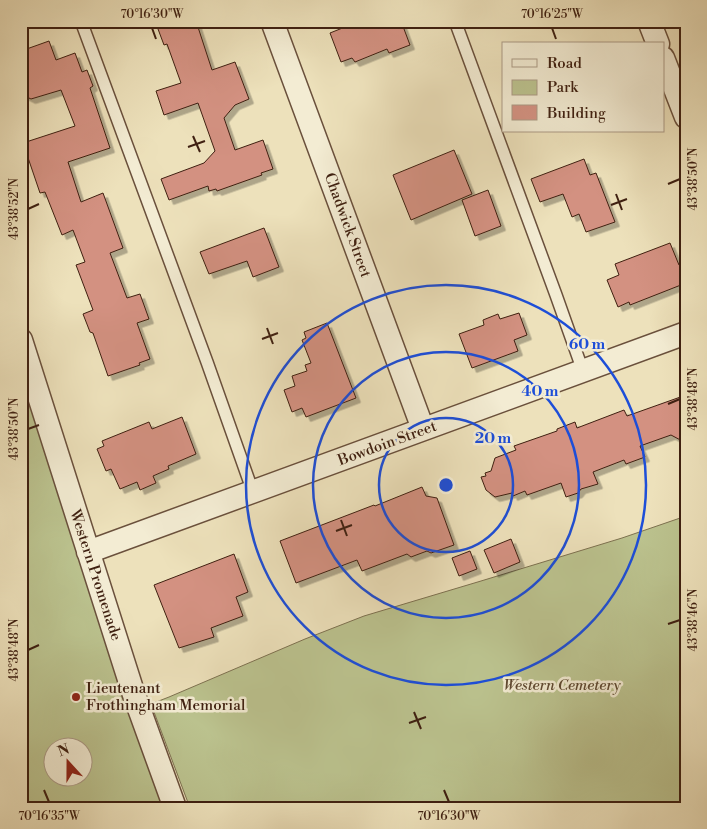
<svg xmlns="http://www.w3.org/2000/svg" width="707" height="829" font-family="'Libre Bodoni',serif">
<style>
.green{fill:#bbc28e;stroke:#7d7150;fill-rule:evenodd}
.building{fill:#d39181;stroke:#3f2011;filter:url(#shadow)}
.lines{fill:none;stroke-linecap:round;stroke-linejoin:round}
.lane-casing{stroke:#6a503c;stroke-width:14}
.street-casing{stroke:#6a503c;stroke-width:25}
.lane{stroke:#f3ecd3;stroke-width:11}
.street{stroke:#f3ecd3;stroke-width:22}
.ticks{fill:none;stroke:#3f2011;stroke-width:2}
.ring{fill:none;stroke:#1d4ed8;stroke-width:2.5}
.poi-dot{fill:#8f2418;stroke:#f3ecd3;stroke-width:2}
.labels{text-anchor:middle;stroke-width:5;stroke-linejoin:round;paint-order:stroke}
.street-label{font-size:15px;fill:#3f2011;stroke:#f3ecd3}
.park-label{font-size:15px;font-style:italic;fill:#5e4830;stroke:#f3ecd3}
.poi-label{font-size:15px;fill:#3f2011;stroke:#f3ecd3;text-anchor:start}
.centre{fill:#1d4ed8;stroke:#f3ecd3;stroke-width:2.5}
.ring-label{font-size:15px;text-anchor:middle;font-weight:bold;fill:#1d4ed8;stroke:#f3ecd3;stroke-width:5;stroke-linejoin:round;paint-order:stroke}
.neatline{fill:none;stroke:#3f2011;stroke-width:2}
.ticks-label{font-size:12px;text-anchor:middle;fill:#3f2011}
</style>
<defs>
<filter id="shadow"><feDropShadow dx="4.5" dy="4.5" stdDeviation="0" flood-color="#0004"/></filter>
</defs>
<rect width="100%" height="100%" fill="#ede1bb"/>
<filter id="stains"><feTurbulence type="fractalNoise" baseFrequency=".004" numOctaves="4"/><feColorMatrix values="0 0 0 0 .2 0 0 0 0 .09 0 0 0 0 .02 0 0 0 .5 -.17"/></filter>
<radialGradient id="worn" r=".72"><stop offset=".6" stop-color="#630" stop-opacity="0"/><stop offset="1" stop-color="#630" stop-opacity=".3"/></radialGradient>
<path class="green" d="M21,340L175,808H21ZM52,746H82V776H52Z
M686,516V808H190L151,704L169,697L305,639L364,616L481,581L622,538Z"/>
<path class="building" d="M155,21H196L212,70L235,62L249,99L235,105L224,118L235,150L263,140L273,169L261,173L262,175L217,191L216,189L209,191L208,186L169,200L161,179L204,163L215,151L198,103L164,115L156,91L181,83L167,44L164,45Z
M360,21H401L410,45L389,53L387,49L355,62L352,58L341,62L330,33Z
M49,41L56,60L75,53L82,72L87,70L93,86L90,88L110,148L68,162L81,202L103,193L123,248L110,253L127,298L140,294L149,319L137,323L150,359L139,363L140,365L108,376L93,333L90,332L83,314L93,310L76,265L85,262L73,230L62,235L45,192L40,193L23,143L75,126L61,90L31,99L21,94V51Z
M454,150L472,194L411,220L393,175Z
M584,159L590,175L596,173L615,222L586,232L579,214L572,217L563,194L540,202L531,179Z
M488,190L501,226L475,236L462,200Z
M264,228L279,267L253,277L247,261L209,274L200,252Z
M670,243L679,265L686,262V283L630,305L629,302L618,307L607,280L619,275L615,264Z
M519,313L527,335L514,340L518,351L472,368L459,334L484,325L483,320L498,314L500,319Z
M327,323L356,398L306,417L302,408L292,412L284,390L295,386L292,376L307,371L305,365L311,363L302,340L306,338L304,332Z
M686,395V443L671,435L640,446L645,457L626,464L624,460L593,472L598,484L581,489L578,493L566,497L561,483L527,495L525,491L513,496L512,493L495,497L486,490L481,477L486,476L485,473L491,471L495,458L516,450L514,446L557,431V429L575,422L577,428L624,410L627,416Z
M182,417L196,454L168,466L169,469L153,476L156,483L140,490L137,482L120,489L111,469L106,471L97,449L104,446L102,441L149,422L152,429Z
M422,487L426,496L437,498L454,545L431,553L427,551L411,557L407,554L362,571L357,560L296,583L280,541L374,505L375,506Z
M511,539L520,562L494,573L484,550Z
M470,551L477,569L459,576L452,558Z
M234,554L248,592L236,597L243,616L211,628L214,637L179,648L154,585Z"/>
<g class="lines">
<g class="lane-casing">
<path id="lane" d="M81,21L207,362L253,492
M455,21L556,295L583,371"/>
</g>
<g class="street-casing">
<path id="street" d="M272,21L423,429
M649,21L658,44
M663,58L686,117
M21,340L133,692L175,808
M88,552L686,333"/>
</g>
<use href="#lane" class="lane"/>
<use href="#street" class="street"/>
</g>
<path class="ticks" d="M152,28L156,39M552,28L556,39M193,136L200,152M188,147L205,141M668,184L680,179M616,194L622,210M611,205L627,199M28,209L39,204M267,328L273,344M262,339L278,333M668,404L680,399M28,429L39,425M341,520L347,536M336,531L352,525M668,624L680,620M28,650L39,645M414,712L421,729M409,723L426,717M44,790L49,802M444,790L449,802"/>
<g class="ring">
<circle cx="446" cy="485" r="67"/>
<circle cx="446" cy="485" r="133"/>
<circle cx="446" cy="485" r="200"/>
</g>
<circle class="poi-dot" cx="76" cy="697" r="5"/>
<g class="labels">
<g class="street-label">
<text transform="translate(348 225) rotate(70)" y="5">Chadwick Street</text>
<text transform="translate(387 443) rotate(-20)" y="5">Bowdoin Street</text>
<text transform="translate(96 575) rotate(72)" y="5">Western Promenade</text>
</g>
<g class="park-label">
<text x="562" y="690">Western Cemetery</text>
</g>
<g class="poi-label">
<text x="86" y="693">Lieutenant<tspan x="86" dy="17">Frothingham Memorial</tspan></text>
</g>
</g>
<circle cx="446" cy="485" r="8" class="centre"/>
<g class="ring-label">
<text x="587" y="349">60 m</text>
<text x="540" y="396">40 m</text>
<text x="493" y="443">20 m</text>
</g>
<rect width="707" height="829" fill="none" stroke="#ede1bb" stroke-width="55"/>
<rect x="502" y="42" width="162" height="90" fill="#f3ecd3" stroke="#ab9a85"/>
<rect x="512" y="59" width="25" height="8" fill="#f3ecd3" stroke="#ab9a85"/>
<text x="547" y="68" font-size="15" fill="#3f2011">Road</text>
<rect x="512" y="80" width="25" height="15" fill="#bbc28e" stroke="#ab9a85"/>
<text x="547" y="92" font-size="15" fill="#3f2011">Park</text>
<rect x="512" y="105" width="25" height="15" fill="#d39181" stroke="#ab9a85"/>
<text x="547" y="118" font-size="15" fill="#3f2011">Building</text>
<g transform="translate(68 762) rotate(339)"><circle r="24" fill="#f3ecd3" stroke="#ab9a85"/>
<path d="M0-4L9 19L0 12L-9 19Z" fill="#8f2418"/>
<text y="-8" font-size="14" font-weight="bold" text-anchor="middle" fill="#3f2011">N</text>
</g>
<rect x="28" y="28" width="652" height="774" class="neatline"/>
<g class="ticks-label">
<text x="152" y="18">70°16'30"W</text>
<text x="552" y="18">70°16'25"W</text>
<text transform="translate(693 179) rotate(-90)" y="4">43°38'50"N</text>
<text transform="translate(14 209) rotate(-90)" y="4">43°38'52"N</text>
<text transform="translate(693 399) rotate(-90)" y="4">43°38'48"N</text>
<text transform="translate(14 429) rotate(-90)" y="4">43°38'50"N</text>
<text transform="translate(693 620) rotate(-90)" y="4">43°38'46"N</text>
<text transform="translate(14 650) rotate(-90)" y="4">43°38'48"N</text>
<text x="49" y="820">70°16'35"W</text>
<text x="449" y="820">70°16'30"W</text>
</g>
<rect width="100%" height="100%" filter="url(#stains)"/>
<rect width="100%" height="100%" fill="url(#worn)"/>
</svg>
